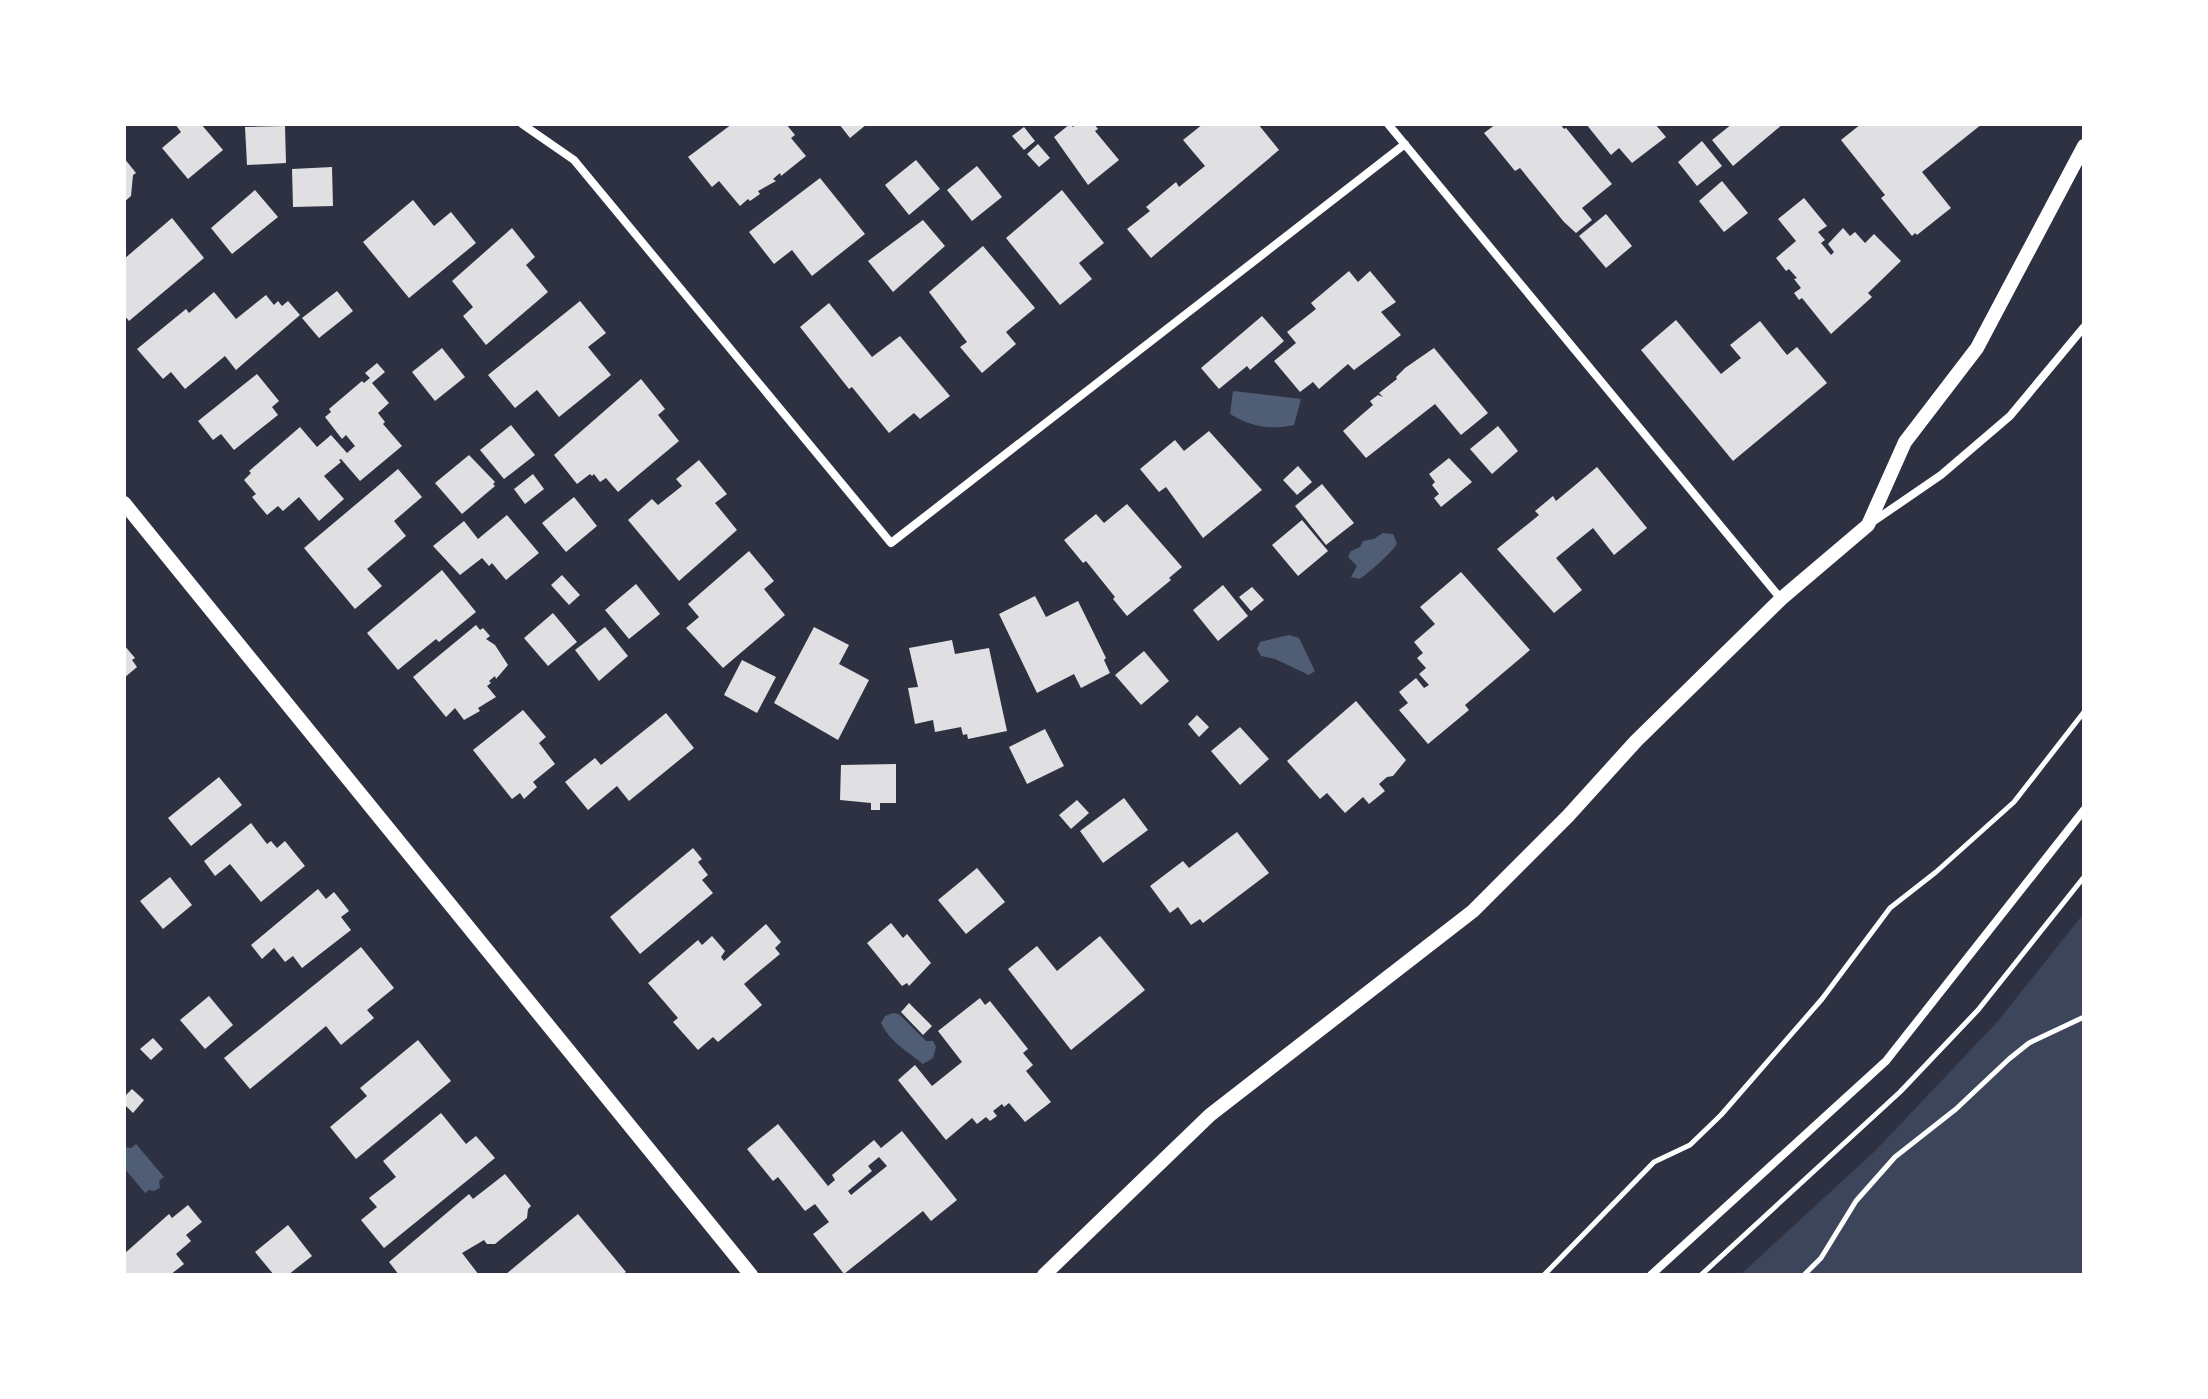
<svg xmlns="http://www.w3.org/2000/svg" width="2208" height="1399" font-family="'Archivo Narrow',sans-serif">
<style>
.green{fill:#3c4559}
.water{fill:#4f5d75}
.building{fill:#e0e0e3;fill-rule:evenodd}
.lines{fill:none;stroke-linecap:round;stroke-linejoin:round}
.path{stroke:#fff;stroke-width:5}
.minor{stroke:#fff;stroke-width:8}
.tertiary{stroke:#fff;stroke-width:14}
</style>
<rect width="100%" height="100%" fill="#2d3142"/>
<path class="green" d="M2084,913V1275H1740L1876,1150L1998,1021Z"/>
<path class="water" d="M1233,391L1301,399L1294,425C1270,430 1251,427 1230,414Z
M1383,533L1393,534L1397,544C1394,550 1366,576 1359,579L1351,577L1357,566L1348,557L1351,551L1360,547L1363,541L1374,539Z
M1289,635L1299,638L1315,671L1309,675L1275,659L1261,656L1257,649L1260,642Z
M893,1013L899,1014L926,1041H933L936,1047L933,1058L923,1064C906,1050 891,1043 881,1023L885,1016Z
M136,1144L164,1177L159,1181L160,1188L154,1191L149,1190L145,1193L124,1168V1147L131,1148Z"/>
<path class="building" d="M175,124H201L223,150L188,179L162,148L181,132Z
M732,124H786L795,135L791,138L806,156L781,176L780,173L773,179L776,181L758,191L760,194L750,201L748,199L740,206L719,181L712,187L688,157Z
M839,124H867L850,138Z
M1070,124L1073,127L1077,124H1094L1098,129L1095,131L1119,160L1088,185L1054,137Z
M1203,124H1258L1279,150L1151,258L1127,229L1150,211L1146,207L1176,182L1179,187L1205,166L1183,140Z
M1496,124H1560L1564,129L1566,128L1612,184L1582,208L1592,220L1576,233L1564,222L1520,168L1515,171L1484,133Z
M1586,124H1655L1666,137L1632,163L1619,148L1611,155Z
M1732,124H1783L1733,166L1712,140Z
M1861,124H1982L1922,172L1951,208L1917,235L1915,233L1912,236L1881,198L1885,195L1841,140Z
M285,126L286,163L247,165L245,127Z
M1024,127L1035,141L1024,150L1012,136Z
M1702,141L1722,166L1697,186L1678,162Z
M1038,144L1050,158L1039,167L1027,154Z
M124,158L136,173L133,175L131,196L124,202Z
M916,160L940,189L909,215L885,185Z
M977,166L1002,197L972,221L947,190Z
M332,167L333,206L293,207L292,169Z
M820,178L865,234L812,276L792,250L774,264L749,232Z
M1722,181L1748,213L1724,232L1699,201Z
M255,190L278,217L232,254L211,228Z
M1062,190L1104,243L1079,263L1092,279L1060,305L1006,238Z
M1804,198L1827,226L1818,232L1825,240L1821,243L1831,255L1834,252L1828,244L1843,228L1850,236L1855,232L1865,243L1874,234L1901,261L1868,293L1872,297L1831,334L1802,298L1799,300L1794,293L1801,288L1794,279L1797,278L1789,269L1786,271L1776,258L1796,241L1778,219Z
M413,200L434,226L451,212L476,243L409,298L363,242Z
M1606,214L1632,246L1606,268L1579,236Z
M172,218L204,258L129,321L124,315V259Z
M923,220L945,246L893,292L868,261Z
M512,228L535,257L526,265L548,292L486,345L463,316L473,307L452,281Z
M983,246L1035,308L1006,332L1016,344L982,373L960,347L967,342L929,292Z
M1349,271L1358,282L1370,271L1396,302L1381,312L1401,335L1354,370L1348,364L1319,389L1313,382L1300,392L1274,361L1296,343L1287,332L1316,309L1311,303Z
M337,291L353,311L319,338L302,318Z
M214,292L236,319L266,295L274,305L278,301L282,306L288,301L300,315L236,370L225,356L185,389L171,372L163,379L137,349L186,309L189,313Z
M580,301L606,333L588,347L611,375L559,417L537,390L515,408L488,375Z
M829,303L872,357L900,336L950,396L920,419L914,413L889,433L852,387L849,389L800,327Z
M1262,316L1284,341L1250,370L1247,366L1219,389L1201,368Z
M1676,320L1721,374L1741,358L1730,345L1760,321L1787,355L1797,347L1827,383L1733,461L1641,350Z
M442,348L465,377L435,401L412,372Z
M1434,348L1488,413L1461,435L1435,404L1366,458L1343,431L1373,405L1370,401L1378,395L1383,397L1379,393L1397,379L1396,377L1405,368Z
M377,363L385,372L372,383L389,403L378,413L385,422L383,424L402,446L360,481L341,459L339,460L341,462L324,476L344,499L319,521L299,497L283,511L278,506L267,515L252,497L256,494L244,480L251,473L249,471L300,427L317,447L331,435L347,453L355,446L346,435L342,439L325,417L331,412L329,409L362,381L364,383L370,378L365,373Z
M257,374L279,401L272,407L278,415L234,450L221,434L213,440L198,421Z
M641,379L665,409L658,415L679,441L618,492L606,478L600,482L594,474L592,476L590,474L577,484L554,455Z
M511,425L535,455L504,479L480,450Z
M1498,426L1518,451L1492,474L1470,449Z
M1209,431L1262,490L1203,538L1166,487L1159,492L1140,469L1175,440L1184,451Z
M469,455L495,482L493,484L495,486L462,514L435,483Z
M1449,458L1472,482L1441,507L1434,498L1439,494L1432,485L1435,482L1429,474Z
M699,460L727,494L715,503L737,530L679,581L628,520L652,499L658,505L682,486L676,479Z
M1298,466L1312,482L1297,495L1283,480Z
M1597,467L1647,528L1614,555L1593,528L1556,558L1582,590L1554,613L1497,549L1539,515L1535,511L1553,496L1556,501Z
M398,469L422,497L394,521L406,536L367,569L382,586L355,609L304,548Z
M533,474L544,489L525,504L514,489Z
M1322,484L1354,523L1326,545L1295,506Z
M574,497L597,526L566,552L542,523Z
M1127,504L1182,567L1169,578L1171,580L1127,616L1113,599L1115,597L1086,561L1083,563L1064,540L1096,514L1104,523Z
M507,515L539,553L506,580L492,563L489,566L482,558L460,575L433,546L464,521L478,539Z
M1302,520L1328,551L1298,576L1272,545Z
M749,551L774,581L764,589L785,615L723,668L686,628L699,617L688,604Z
M442,570L476,612L439,642L436,639L398,670L367,633Z
M1461,572L1530,650L1465,705L1469,710L1428,744L1399,710L1408,703L1399,692L1416,678L1424,688L1429,685L1419,674L1426,668L1417,658L1423,653L1414,642L1435,624L1420,607Z
M562,575L580,595L569,605L551,585Z
M636,584L660,614L629,639L605,610Z
M1223,585L1248,616L1218,641L1193,610Z
M1252,587L1264,600L1251,611L1239,597Z
M1035,596L1046,617L1078,601L1106,658L1104,660L1110,673L1081,688L1074,674L1037,693L999,614Z
M553,613L577,642L548,666L524,638Z
M476,625L480,630L483,628L490,636L486,639L495,645L508,665L496,679L495,676L489,681L491,683L487,686L496,697L478,708L480,711L464,720L455,708L446,717L413,677Z
M605,627L628,656L599,681L575,650Z
M814,627L849,645L839,664L869,680L838,740L774,703Z
M952,640L955,654L989,648L1007,731L968,739L967,734L963,735L961,727L935,732L933,720L915,724L908,688L918,687L909,648Z
M124,645L135,658L132,660L137,667L124,678Z
M1144,651L1169,681L1141,705L1115,675Z
M742,660L776,677L757,713L724,695Z
M1356,701L1406,760L1393,776L1387,777L1379,784L1385,791L1369,804L1363,797L1345,813L1327,793L1320,799L1287,761Z
M523,710L546,737L539,743L555,764L533,782L537,787L524,799L520,793L512,799L473,750Z
M666,713L694,748L629,801L617,786L588,810L565,782L595,758L601,765Z
M1197,715L1209,727L1199,737L1188,724Z
M1240,727L1269,759L1240,785L1211,751Z
M1045,729L1064,766L1027,784L1009,747Z
M896,764V803H880V810H871V803L840,800L841,765Z
M219,777L242,805L191,846L168,818Z
M1124,798L1148,830L1103,863L1080,831Z
M1077,800L1089,813L1071,829L1059,815Z
M251,823L267,844L271,841L277,848L285,841L305,866L261,902L230,864L215,876L204,861Z
M1237,832L1269,873L1203,923L1200,919L1191,925L1178,907L1170,913L1150,886L1183,861L1189,868Z
M693,848L702,859L698,862L708,875L702,880L713,893L640,954L610,917Z
M977,868L1005,902L966,934L938,900Z
M170,877L192,905L163,929L140,901Z
M318,889L326,899L334,892L342,902L349,911L341,917L351,930L302,968L293,956L285,962L274,948L262,959L251,945Z
M891,923L903,938L907,934L931,963L909,986L907,983L902,986L867,943Z
M766,924L781,942L775,948L780,954L744,984L762,1005L718,1042L713,1037L698,1050L673,1022L678,1018L648,983L698,940L702,945L712,936L725,951L721,957L724,961Z
M1100,936L1145,990L1071,1050L1008,969L1037,946L1057,971Z
M361,947L394,988L367,1010L374,1018L341,1045L326,1026L250,1089L224,1058Z
M209,996L233,1025L205,1049L180,1020Z
M980,998L985,1005L990,1001L1028,1049L1023,1053L1033,1065L1026,1071L1051,1102L1025,1122L1009,1103L1004,1107L1002,1104L993,1111L997,1116L990,1121L986,1117L977,1124L972,1118L946,1140L898,1080L915,1065L932,1086L962,1062L938,1031Z
M909,1003L932,1026L923,1035L901,1012Z
M153,1038L163,1049L151,1060L140,1049Z
M418,1040L451,1081L356,1159L330,1127L367,1096L360,1088Z
M132,1089L144,1100L133,1113L124,1104V1097Z
M441,1113L466,1144L476,1136L495,1158L384,1248L361,1220L377,1207L369,1198L396,1177L383,1161Z
M778,1124L828,1186L835,1180L832,1175L874,1140L881,1148L902,1131L957,1200L931,1221L923,1211L844,1274L813,1234L829,1222L815,1204L805,1211L778,1177L773,1181L747,1149ZM879,1157L887,1166L851,1195L848,1191L872,1171L868,1166Z
M505,1174L531,1206L528,1209L527,1218L495,1244H487L484,1240L462,1253L479,1275H399L389,1262L469,1194L473,1199Z
M188,1205L202,1222L186,1235L191,1241L176,1254L184,1264L170,1275H124V1254L169,1214L172,1218Z
M578,1214L626,1272L622,1275H505Z
M288,1225L312,1256L288,1275H274L255,1252Z"/>
<g class="lines">
<path class="path" d="M1544,1275L1654,1162L1690,1145L1721,1115L1822,999L1890,908L1936,872L2014,802L2084,712
M1701,1275L1900,1092L1978,1010L2084,877
M1804,1275L1821,1258L1856,1201L1895,1157L1956,1109L2009,1059L2029,1043L2084,1017"/>
<path class="minor" d="M522,124L574,160L891,543L1405,144
M1388,124L1781,599
M1871,523L1941,475L2010,416L2084,327
M1651,1275L1886,1061L2084,810"/>
<path class="tertiary" d="M124,503L751,1275
M1044,1275L1210,1115L1473,911L1568,816L1636,741L1781,599L1868,525L1905,442L1977,348L2084,146"/>
</g>
<rect width="2208" height="1399" fill="none" stroke="#ffffff" stroke-width="252"/>
</svg>
